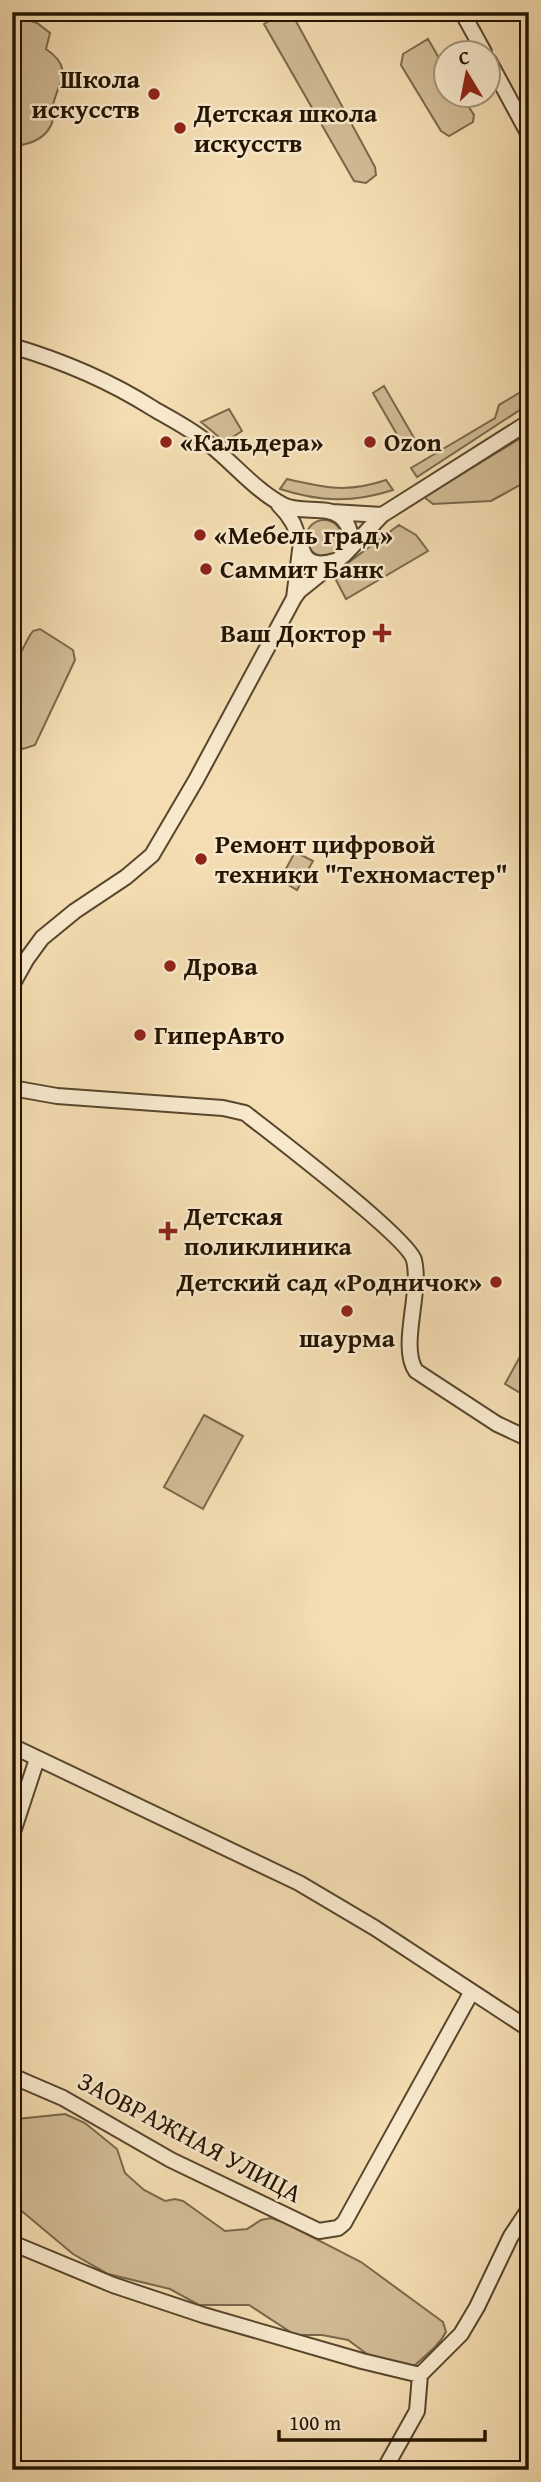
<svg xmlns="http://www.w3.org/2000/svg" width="541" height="2482" font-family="'Gentium Book Plus',serif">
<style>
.green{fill:#d1bb94;stroke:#7a684a;stroke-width:2}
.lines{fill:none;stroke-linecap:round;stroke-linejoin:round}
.minor-casing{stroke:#58462c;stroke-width:18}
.minor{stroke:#f8e9cd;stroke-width:14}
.poi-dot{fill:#8f2418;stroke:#f8e9cd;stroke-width:2.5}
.labels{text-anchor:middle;stroke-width:5;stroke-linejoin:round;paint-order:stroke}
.poi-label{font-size:26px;font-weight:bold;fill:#241400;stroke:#f8e9cd;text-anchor:start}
.street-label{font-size:26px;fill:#241400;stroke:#f8e9cd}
</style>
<rect width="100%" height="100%" fill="#f4ddb2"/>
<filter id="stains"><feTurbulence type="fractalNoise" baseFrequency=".00286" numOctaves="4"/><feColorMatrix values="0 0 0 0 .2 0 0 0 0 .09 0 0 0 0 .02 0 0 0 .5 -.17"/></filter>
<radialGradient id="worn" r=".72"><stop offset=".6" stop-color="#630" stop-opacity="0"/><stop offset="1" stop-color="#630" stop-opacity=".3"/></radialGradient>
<path class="green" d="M12,12L16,16L37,23L50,33L46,49C72,67 61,78 54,101C52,108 55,105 54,112C53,136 33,145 12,146Z
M285,12H291L375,167L376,175L366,183L354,181L264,24Z
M428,39L446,70L447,94L461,95L474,115L473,122L449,136L441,131L401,65L403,54Z
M384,386L417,443L406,450L373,393Z
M529,387V404L417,477L411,468L495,418L499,405Z
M229,409L242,431L225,442L201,422Z
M529,433V480L491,501L433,504L424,497Z
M287,479C326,488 348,493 386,480L393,490C353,503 320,502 280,489Z
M306 538a18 18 0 1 1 36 0a18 18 0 1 1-36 0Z
M399,525L416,535L428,551L346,599L336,580L345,565Z
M40,629L73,650L75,660L35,745L23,749L12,743V669L30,635L33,631Z
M295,852L313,861L297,890L280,880Z
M523,1351L529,1354V1398L505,1384Z
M204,1415L243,1436L203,1509L164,1487Z
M65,2114L85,2123L117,2149L125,2173L144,2190L165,2201L175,2199L183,2201L225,2231L247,2229L261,2220L271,2218L285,2223L361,2262L443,2322L446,2332C438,2348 421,2358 408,2372L391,2367L367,2354L348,2340L322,2335H295L249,2305H199L170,2289L108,2274L73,2254L18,2208L12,2190V2127L17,2119Z"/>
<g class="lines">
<g class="minor-casing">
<path id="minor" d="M462,12L484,52
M489,61L529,135
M12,346C63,361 110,381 154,409C171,419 189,428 204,440C231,460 253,489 283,505C301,514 325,505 340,516C351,525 353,539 347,550
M279,505C284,510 289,516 293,523C303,544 298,572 335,561
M332,512L382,515
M294,598L300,550
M12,985L26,960L42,938L75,911L126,877L152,855L196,780L294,598L299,591L345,554L382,515L529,422
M12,1088L57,1096L223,1108L245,1113C272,1134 408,1238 414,1260C422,1291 399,1347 416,1371L497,1424L529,1439
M12,1746L299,1883L375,1928L529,2029
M12,1835L37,1759
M12,2076L63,2098L171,2160L319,2231L338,2228L344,2223L471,1993
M12,2243L113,2285L203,2315L362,2361L420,2375
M384,2470L417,2411L420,2375L461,2334L477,2307L511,2236L529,2209"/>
</g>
<use href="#minor" class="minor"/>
</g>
<g class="poi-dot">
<circle cx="154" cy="94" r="7"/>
<circle cx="180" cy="128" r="7"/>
<circle cx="166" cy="442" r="7"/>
<circle cx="370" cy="442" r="7"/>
<circle cx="200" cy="535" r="7"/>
<circle cx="206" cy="569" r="7"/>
<path d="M378.5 622.5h7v7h7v7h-7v7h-7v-7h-7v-7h7z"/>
<circle cx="201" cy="859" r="7"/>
<circle cx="170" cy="966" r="7"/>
<circle cx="140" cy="1035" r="7"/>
<path d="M164.5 1220.5h7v7h7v7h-7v7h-7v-7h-7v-7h7z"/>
<circle cx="496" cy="1282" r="7"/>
<circle cx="347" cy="1311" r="7"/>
</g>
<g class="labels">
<g class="poi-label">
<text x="140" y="88" text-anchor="end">Школа<tspan x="140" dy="30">искусств</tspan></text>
<text x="194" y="122">Детская школа<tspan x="194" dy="30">искусств</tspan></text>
<text x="180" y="451">«Кальдера»</text>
<text x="384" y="451">Ozon</text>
<text x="214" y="544">«Мебель град»</text>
<text x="220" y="578">Саммит Банк</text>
<text x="366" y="642" text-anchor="end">Ваш Доктор</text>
<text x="215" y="853">Ремонт цифровой<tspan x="215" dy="30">техники "Техномастер"</tspan></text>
<text x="184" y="975">Дрова</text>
<text x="154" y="1044">ГиперАвто</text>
<text x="184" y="1225">Детская<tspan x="184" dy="30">поликлиника</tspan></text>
<text x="482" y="1291" text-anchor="end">Детский сад «Родничок»</text>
<text x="347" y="1347" text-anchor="middle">шаурма</text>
</g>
<g class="street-label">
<text transform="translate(190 2137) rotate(28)" y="9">ЗАОВРАЖНАЯ УЛИЦА</text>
</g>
</g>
<rect width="541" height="2482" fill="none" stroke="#f4ddb2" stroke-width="42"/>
<rect x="14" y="14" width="513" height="2454" fill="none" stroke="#241400" stroke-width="3.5"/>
<rect x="21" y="21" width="499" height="2440" fill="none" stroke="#241400" stroke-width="2"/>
<g transform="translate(467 74) rotate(350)"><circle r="33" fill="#f8e9cd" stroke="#a3947b" stroke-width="2"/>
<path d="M0-5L12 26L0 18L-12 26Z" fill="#8f2418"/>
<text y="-10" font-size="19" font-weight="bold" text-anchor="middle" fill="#241400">С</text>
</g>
<path d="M279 2430v10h206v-10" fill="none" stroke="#241400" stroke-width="3.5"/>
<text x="289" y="2430" font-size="21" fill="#241400" stroke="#f8e9cd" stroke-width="5" paint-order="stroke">100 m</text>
<rect width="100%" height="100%" filter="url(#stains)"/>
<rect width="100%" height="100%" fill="url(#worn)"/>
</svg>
